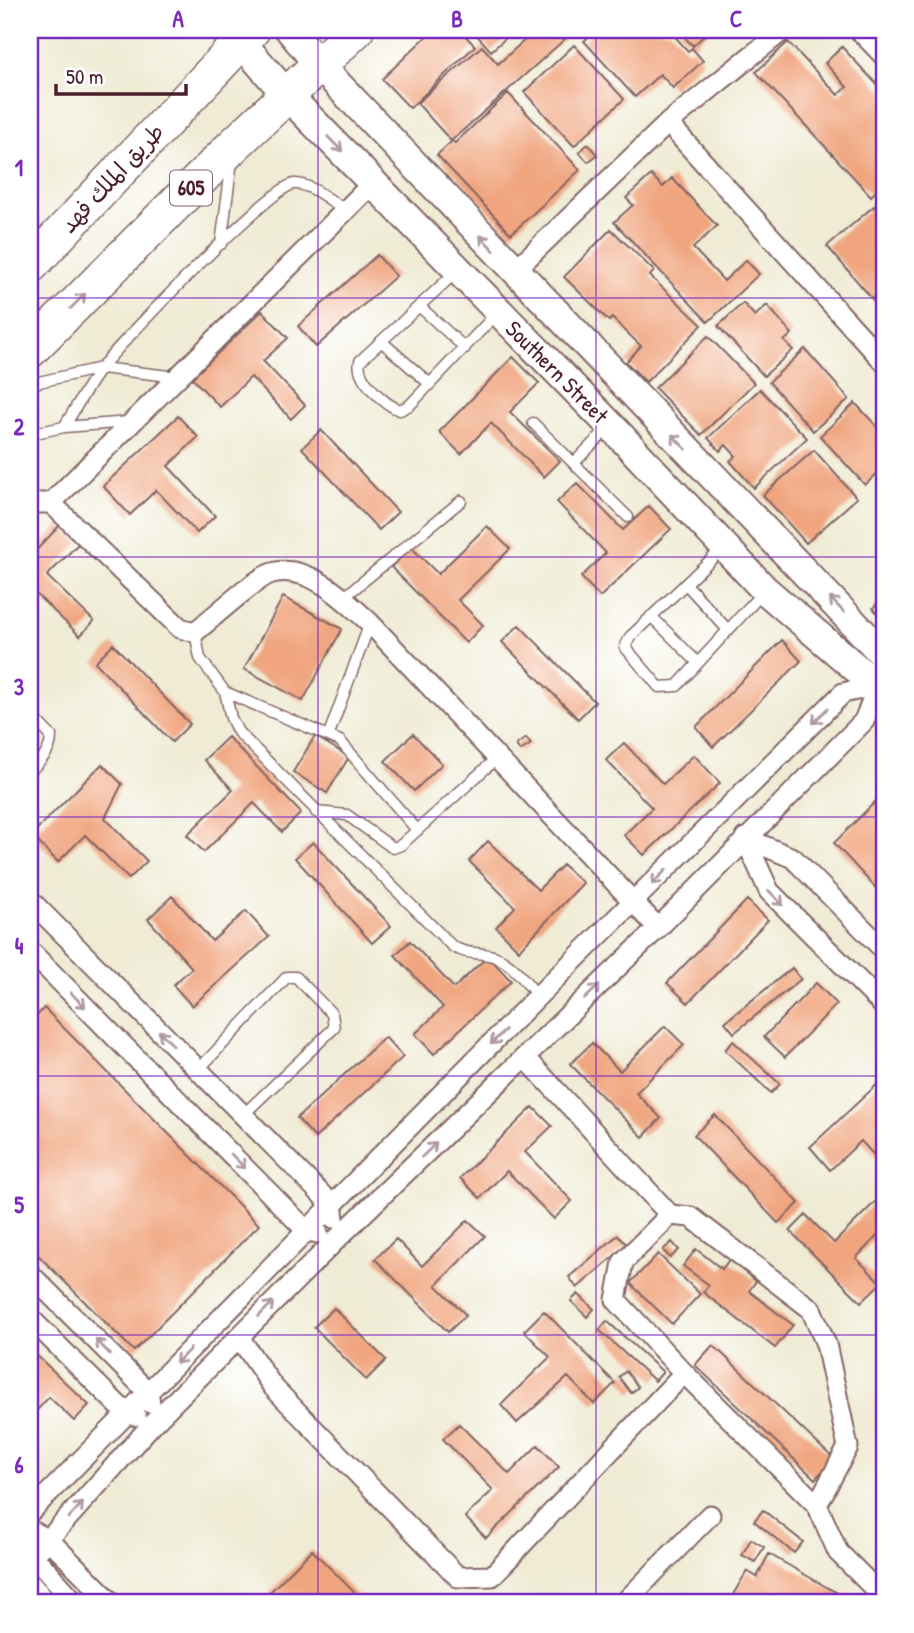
<svg xmlns="http://www.w3.org/2000/svg" width="914" height="1633" font-family="'Patrick Hand','Playpen Sans Arabic',sans-serif">
<style>
.building{fill:#f0a57f}
.lines{fill:none;stroke-linecap:round;stroke-linejoin:round}
.service-casing{stroke:#846666;stroke-width:13}
.minor-casing{stroke:#846666;stroke-width:23}
.secondary-casing{stroke:#846666;stroke-width:32}
.motorway-casing{stroke:#846666;stroke-width:38}
.service{stroke:#fff;stroke-width:10}
.minor{stroke:#fff;stroke-width:19}
.secondary{stroke:#fff;stroke-width:28}
.motorway{stroke:#fff;stroke-width:35}
.oneway{stroke:#ae9aa0}
.grid{fill:none;stroke:#7b2cbf;stroke-width:2;stroke-opacity:0.55}
.labels{text-anchor:middle;stroke-width:5;stroke-linejoin:round;paint-order:stroke}
.shield{fill:#fff;stroke:#80626b;stroke-width:2}
.shield-label{font-size:21px;font-weight:bold;fill:#4a1f2b}
.street-label{font-size:23px;fill:#4a1f2b;stroke:#fff}
.neatline{fill:none;stroke:#7b2cbf;stroke-width:2.5}
.grid-label{font-size:23px;text-anchor:middle;font-weight:bold;fill:#7b2cbf}
</style>
<rect width="100%" height="100%" fill="#fff"/>
<filter id="ink" filterUnits="userSpaceOnUse"><feTurbulence type="fractalNoise" baseFrequency=".0143" numOctaves="2"/><feDisplacementMap in="SourceGraphic" scale="14" xChannelSelector="R" yChannelSelector="G"/><feConvolveMatrix kernelMatrix="1 2 1 2 8 2 1 2 1" color-interpolation-filters="sRGB"/></filter>
<filter id="wash" filterUnits="userSpaceOnUse"><feTurbulence type="fractalNoise" baseFrequency=".00686" numOctaves="4" result="noise"/><feDisplacementMap in="SourceGraphic" scale="28" xChannelSelector="R" yChannelSelector="G"/><feGaussianBlur stdDeviation="1.57" result="paint"/><feColorMatrix in="noise" values="0 0 0 0 0 0 0 0 0 0 0 0 0 0 0 0 0 1.4 0 .05"/><feComposite in="paint" operator="in"/></filter>
<g filter="url(#wash)">
<rect width="100%" height="100%" fill="#efebd4"/>
<g id="blocks">
<path class="building" d="M433,30H460L475,46L410,108L382,79Z
M477,30H515L491,51L474,32Z
M536,30H557L565,39L451,141L417,103L482,46L498,64Z
M596,30H669L688,51L692,48L703,61L673,88L660,74L635,97L584,41Z
M678,30H710L693,46Z
M788,42L838,95L847,87L825,63L842,47L884,92V184L871,196L756,72Z
M574,45L624,99L574,146L524,92Z
M508,93L580,170L511,234L437,155L452,141L455,143Z
M588,144L597,155L588,162L579,152Z
M651,175L663,187L672,178L717,226L693,248L724,281L746,260L759,274L708,322L614,222L633,205L626,198Z
M874,206L884,218V292L874,301L827,246Z
M611,229L654,271L650,276L702,325L646,382L626,362L641,346L612,318L609,321L564,277Z
M377,255L396,276L316,347L298,326Z
M743,303L755,316L767,305L792,334L784,341L793,350L764,376L718,326Z
M262,311L288,338L263,361L305,405L291,419L251,377L220,407L192,378Z
M708,336L754,383L701,435L655,388Z
M805,349L849,399L813,431L769,382Z
M513,357L539,383L510,412L560,461L544,477L491,423L461,454L439,432Z
M760,389L807,438L754,488L730,461L736,456L726,445L720,451L708,438Z
M855,403L884,434V467L865,485L820,436Z
M178,416L198,437L168,466L215,516L197,533L156,490L130,515L103,486Z
M321,430L398,512L379,530L302,448Z
M814,450L857,498L806,543L763,495Z
M577,483L623,530L649,506L671,529L600,597L581,577L606,553L557,502Z
M60,525L79,543L47,576L94,621L80,636L33,591L30,595V557Z
M487,526L510,549L458,600L483,625L466,643L391,567L411,547L438,574Z
M283,597L342,629L303,701L244,669Z
M884,597V621L873,608Z
M519,625L595,702L578,719L502,642Z
M782,640L801,661L713,747L696,727Z
M113,644L190,724L172,742L95,662Z
M413,734L442,764L414,791L385,761Z
M315,736L349,757L327,793L293,772Z
M228,737L301,813L282,832L254,803L204,852L187,835L233,790L204,760Z
M526,738L531,744L520,751L516,745Z
M624,743L663,784L694,755L720,783L644,855L624,835L652,808L606,760Z
M102,764L122,784L105,818L147,861L129,879L85,835L58,862L31,835Z
M884,793V897L834,843Z
M488,841L538,890L563,865L583,883L519,950L496,927L515,907L469,861Z
M313,842L391,926L372,943L295,858Z
M172,896L212,941L246,911L269,937L192,1006L173,985L192,968L148,919Z
M747,900L768,920L688,1003L667,983Z
M410,941L454,988L488,956L511,981L434,1054L415,1034L443,1007L395,955Z
M792,968L801,979L734,1033L725,1022Z
M816,983L837,1004L785,1057L764,1037Z
M44,1008L259,1225L134,1351L30,1247V1023Z
M665,1026L684,1045L636,1093L661,1118L643,1137L570,1064L592,1043L620,1071Z
M385,1037L403,1057L315,1138L297,1118Z
M733,1041L780,1084L771,1093L725,1050Z
M884,1078V1119L876,1126L884,1135V1166L861,1141L830,1170L810,1147Z
M533,1107L552,1126L525,1152L572,1201L554,1219L507,1171L480,1198L460,1178Z
M715,1115L799,1203L778,1223L694,1135Z
M884,1193V1229L856,1258L881,1283L861,1302L790,1231L806,1215L834,1243Z
M468,1220L485,1236L436,1285L466,1315L448,1332L375,1259L396,1239L422,1266Z
M618,1235L627,1245L577,1288L569,1277Z
M672,1242L679,1250L670,1258L663,1250Z
M696,1249L722,1269L729,1260L756,1281L749,1291L793,1325L775,1348L703,1292L709,1285L683,1266Z
M658,1254L700,1294L672,1324L630,1283Z
M578,1294L594,1309L587,1317L571,1301Z
M334,1308L386,1360L366,1380L314,1327Z
M544,1311L615,1383L594,1404L568,1377L517,1423L501,1405L550,1357L524,1331Z
M607,1321L663,1372L655,1381L599,1330Z
M713,1345L834,1459L815,1479L695,1365Z
M30,1349L89,1405L74,1421L49,1397L30,1418Z
M626,1371L638,1387L631,1393L619,1377Z
M459,1424L509,1474L538,1445L559,1467L486,1538L465,1517L493,1490L443,1439Z
M763,1510L803,1542L794,1553L754,1521Z
M751,1539L764,1547L755,1562L742,1555Z
M312,1550L365,1603H259Z
M769,1554L830,1589L856,1603H728L747,1571L757,1577Z"/>
</g>
</g>
<g filter="url(#ink)">
<use href="#blocks" fill-opacity="0" stroke="#846666" stroke-width="2"/>
<g class="lines">
<g class="service-casing">
<path id="service" d="M221,244L232,161
M457,271L360,361C355,378 385,405 400,410L410,405L497,313
M419,306L465,348
M381,341L430,384
M30,384L101,368L178,377
M533,423L628,517
M64,427C76,408 87,386 101,368C121,342 271,186 294,184C311,183 332,202 346,211
M30,434L64,427L130,422
M574,463L610,426
M723,548L630,637L625,647L659,687L677,686L763,592
M686,584L728,630
M343,598L461,501
M651,616L698,663
M195,632L200,658L225,692L231,718L238,732L452,946C468,956 480,951 496,957C513,963 526,983 538,996
M225,692L340,741L417,830
M30,714L51,736C51,752 41,760 30,771
M329,734L370,623
M316,812L347,815L393,848L401,845L498,757
M198,1070L287,977H296L332,1014L334,1028L243,1115"/>
</g>
<g class="minor-casing">
<path id="minor" d="M859,30L884,56
M668,123L884,362
M514,271L668,123L783,30
M30,503H51L180,628L195,632C210,620 257,577 272,573C309,563 346,601 370,623L658,928
M51,503L373,183
M745,838L769,891L884,1006
M745,838L793,858L884,950
M30,900L332,1205L334,1218
M30,951L307,1231L318,1233
M525,1057L670,1215L691,1217L811,1309L826,1344L848,1447L817,1505
M30,1274L148,1392L150,1403
M30,1318L126,1413L136,1416
M239,1337L273,1387L458,1577L492,1576L684,1373L616,1300L623,1262L670,1215
M684,1373L817,1505L838,1552L884,1598
M30,1512L538,996L843,693L878,685
M30,1530L49,1540L112,1603
M30,1552L76,1603
M30,1560L155,1421L338,1238L658,928L864,721L878,685
M624,1603L710,1515"/>
</g>
<g class="secondary-casing">
<path id="secondary" d="M290,30L319,65L884,655
M240,41L287,95L611,426L765,590L884,692"/>
</g>
<g class="motorway-casing">
<path id="motorway" d="M30,266L252,30
M30,350L234,145L356,30"/>
</g>
<use href="#service" class="service"/>
<use href="#minor" class="minor"/>
<use href="#secondary" class="secondary"/>
<use href="#motorway" class="motorway"/>
</g>
<defs><path id="oneway-shaft" d="M-6 0H5M1.5-3L5.5 0L1.5 3" fill="none" stroke-width="1.6" stroke-linecap="round" stroke-linejoin="round" transform="scale(1.75)"/></defs>
<g class="oneway">
<use href="#oneway-shaft" transform="translate(335 144) rotate(46)"/>
<use href="#oneway-shaft" transform="translate(487 243) rotate(-133)"/>
<use href="#oneway-shaft" transform="translate(78 301) rotate(-45)"/>
<use href="#oneway-shaft" transform="translate(679 442) rotate(-134)"/>
<use href="#oneway-shaft" transform="translate(837 605) rotate(-134)"/>
<use href="#oneway-shaft" transform="translate(820 716) rotate(135)"/>
<use href="#oneway-shaft" transform="translate(659 877) rotate(135)"/>
<use href="#oneway-shaft" transform="translate(776 898) rotate(46)"/>
<use href="#oneway-shaft" transform="translate(592 992) rotate(-44)"/>
<use href="#oneway-shaft" transform="translate(78 1000) rotate(45)"/>
<use href="#oneway-shaft" transform="translate(498 1037) rotate(135)"/>
<use href="#oneway-shaft" transform="translate(166 1038) rotate(-135)"/>
<use href="#oneway-shaft" transform="translate(429 1150) rotate(-44)"/>
<use href="#oneway-shaft" transform="translate(238 1161) rotate(45)"/>
<use href="#oneway-shaft" transform="translate(266 1309) rotate(-45)"/>
<use href="#oneway-shaft" transform="translate(103 1347) rotate(-135)"/>
<use href="#oneway-shaft" transform="translate(183 1356) rotate(135)"/>
<use href="#oneway-shaft" transform="translate(76 1510) rotate(-48)"/>
</g>
</g>
<path class="grid" d="M318,30V1603M596,30V1603M30,298H884M30,557H884M30,817H884M30,1076H884M30,1335H884"/>
<g class="labels">
<rect class="shield" x="170" y="170.5" width="42" height="35" rx="5"/>
<g class="shield-label">
<text x="191" y="195">605</text>
</g>
<g class="street-label">
<text transform="translate(112 178) rotate(-47)" y="8">طريق الملك فهد</text>
<text transform="translate(557 372) rotate(45)" y="8">Southern Street</text>
</g>
</g>
<rect width="914" height="1633" fill="none" stroke="#fff" stroke-width="77"/>
<path d="M56 84v10h130v-10" fill="none" stroke="#4a1f2b" stroke-width="3.5"/>
<text x="66" y="84" font-size="21" fill="#4a1f2b" stroke="#ffffff" stroke-width="5" paint-order="stroke">50 m</text>
<rect x="38" y="38" width="838" height="1556" class="neatline"/>
<g class="grid-label">
<text x="178" y="27">A</text>
<text x="457" y="27">B</text>
<text x="736" y="27">C</text>
<text x="19" y="176">1</text>
<text x="19" y="435">2</text>
<text x="19" y="695">3</text>
<text x="19" y="954">4</text>
<text x="19" y="1213">5</text>
<text x="19" y="1473">6</text>
</g>
</svg>
